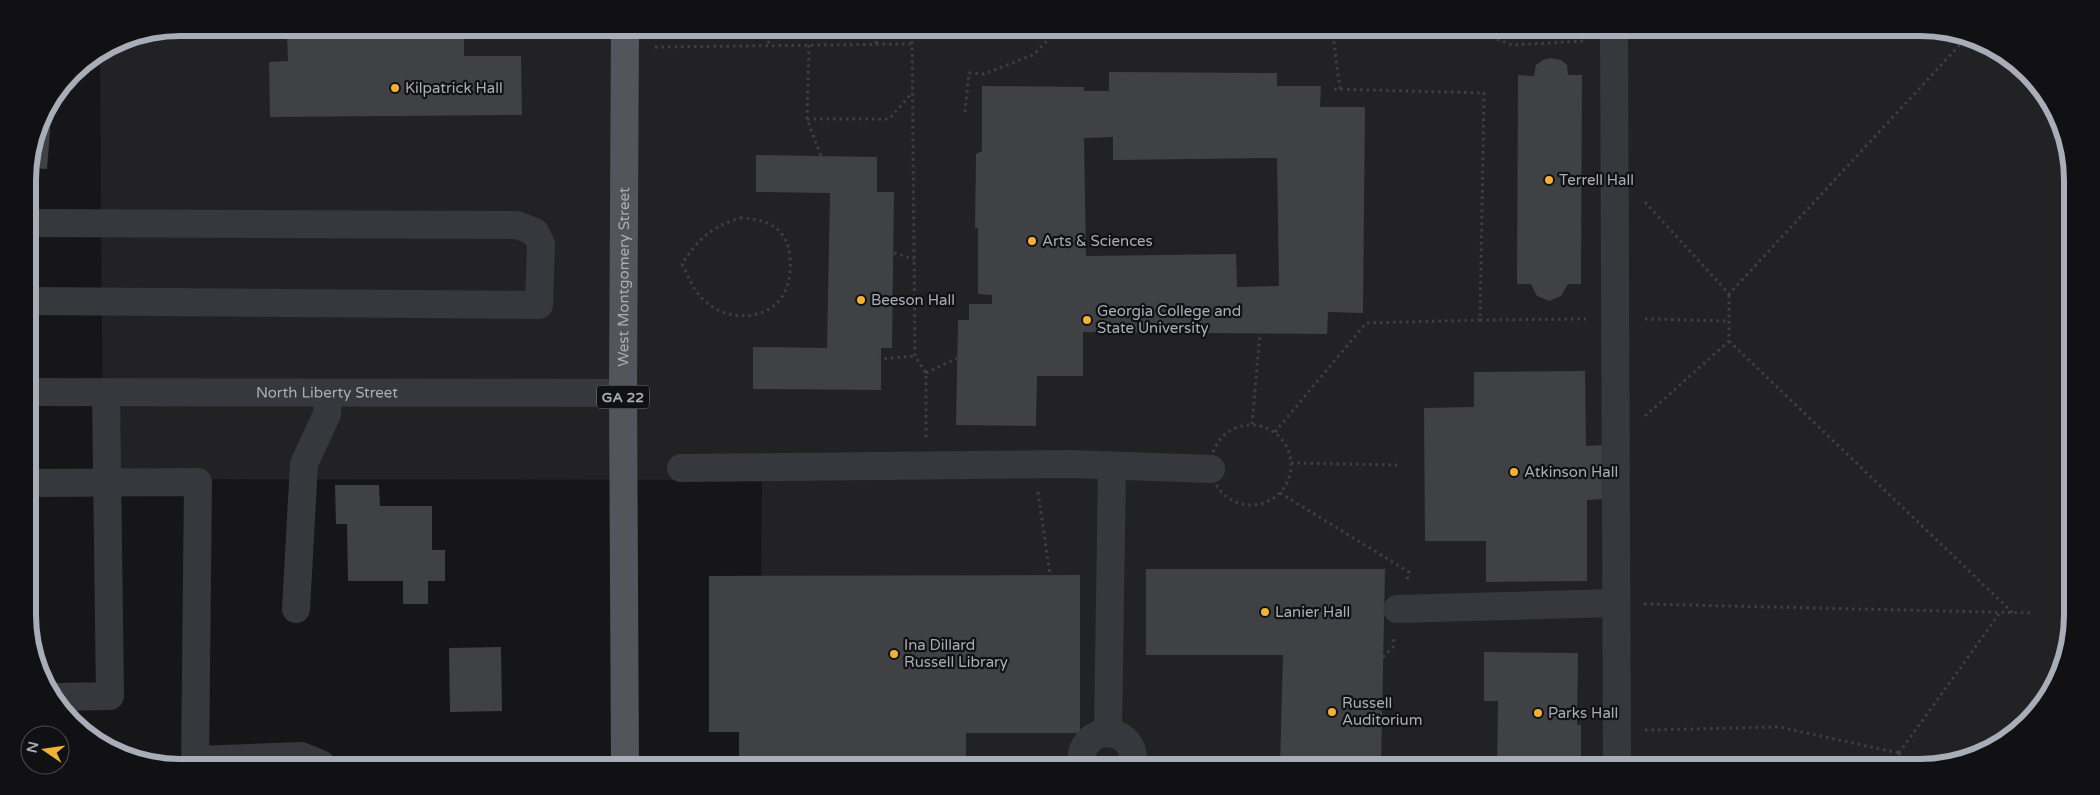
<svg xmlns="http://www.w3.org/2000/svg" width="2100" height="795" font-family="'Varela Round',sans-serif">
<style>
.built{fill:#222225}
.building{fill:#404145;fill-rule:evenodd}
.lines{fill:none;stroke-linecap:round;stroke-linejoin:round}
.path{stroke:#3d3f44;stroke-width:3;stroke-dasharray:2.5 4;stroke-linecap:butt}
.minor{stroke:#37383d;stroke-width:28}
.major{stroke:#53555c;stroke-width:28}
.poi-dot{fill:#f2b134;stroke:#111113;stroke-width:2}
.labels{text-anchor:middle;stroke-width:4.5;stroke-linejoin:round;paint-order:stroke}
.shield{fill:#111113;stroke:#7b7e86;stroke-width:1}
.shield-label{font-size:14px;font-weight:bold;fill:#a8adb8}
.poi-label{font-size:15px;fill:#a8adb8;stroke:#111113;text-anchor:start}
.street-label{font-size:15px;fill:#a8adb8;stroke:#111113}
.rim{fill:none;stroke:#a8adb8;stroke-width:6}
</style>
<rect width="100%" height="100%" fill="#161618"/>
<path class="built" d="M181,28H1919L1968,36L2035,80L2061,122L2071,160L2072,614L2064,663L2047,700L2013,736L1978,756L1929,767H760L762,480L103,479L100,53L122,39Z"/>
<path class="building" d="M333,28H464V56H521L522,115L270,117L269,62L288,61L287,31H333Z
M1550,58L1561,60L1567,65L1568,75H1582L1581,284H1568L1561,296L1549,301L1537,296L1531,284H1517L1518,75L1534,76L1536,65L1543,60Z
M75,71L76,86H64L72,75Z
M1109,72L1277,73V86H1321L1320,107H1365L1363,313L1328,312L1327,334L1083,332V376H1037L1036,426L956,425L958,320H969V304H992V295L978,294V228H975L976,154L982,151V86L1084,87V91H1109ZM1113,137V160L1277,158L1279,286L1237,287L1236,254L1086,256L1084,138Z
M42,118H51L47,169L29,168Z
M756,155L877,157V192H894L892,348H881V390L753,389V347L827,348L830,193L756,192Z
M1585,371L1586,446L1603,445V499L1587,500V581L1486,582V541H1425L1424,408L1474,407V372Z
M335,485H379L380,506H432V550H445V581H428V604H403V581H348L347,524H336Z
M1146,569H1385L1381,767H1280L1283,655H1146Z
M1080,575V733H966V767H739V732H709V576Z
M501,647L502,711L450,712L449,648Z
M1484,652L1578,653L1577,725H1581V767H1497L1498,701H1484Z"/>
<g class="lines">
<path class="path" d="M767,28L769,45
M876,28V44
M1642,32L1934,30
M809,45L807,119L821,156
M655,47L912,44
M1340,89L1332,28L1486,35L1512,45L1585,41
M965,112L969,73L984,74L1033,55L1060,28H1332
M807,119H889L912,93
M1645,202L1729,294L1968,36
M740,218C776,219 793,235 790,272C789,282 786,293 779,301C761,321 726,320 706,302C694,292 689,278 682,264C697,240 712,226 740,218Z
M894,253L914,259
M1645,319L1729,321
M1480,320L1586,319
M1729,341L2013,613
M878,359L915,356
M926,373L957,358
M1645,416L1729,341V294
M1252,424L1260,333
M1211 465a40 40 0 1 1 80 0a40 40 0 1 1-80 0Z
M1275,432L1366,323L1480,320L1484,93L1330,89
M926,437V373L915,356L912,29L1060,28
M1291,463L1398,465
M1038,492L1050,575
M1280,493L1409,572L1407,580
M1644,604L2031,613
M1645,730L1779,727L1899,753
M1899,753L1999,614
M1899,753L1903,765H1938
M1377,767L1376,657H1383L1393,647L1394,637"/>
<g class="minor">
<path d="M1614,28L1617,767"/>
<path d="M28,223L517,225L535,232L541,244L539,305L29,301"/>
<path id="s1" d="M29,392L623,393"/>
<path d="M681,468L1071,464L1211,469"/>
<path d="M30,483L198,482L195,767"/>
<path d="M296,609L304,464L327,414L328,393"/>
<path d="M1397,609L1616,603"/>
<path d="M56,697L110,696L106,392"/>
<path d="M1108,733L1112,466"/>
<path d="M195,760L301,756L321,764L322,767"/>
<path d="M1082,767C1075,723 1139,721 1133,767"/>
</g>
<path class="major" id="s2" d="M625,767L623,393L625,28"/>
</g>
<g class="poi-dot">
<circle cx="395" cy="88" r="5"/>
<circle cx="1549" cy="180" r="5"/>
<circle cx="1032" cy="241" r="5"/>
<circle cx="861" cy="300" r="5"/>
<circle cx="1087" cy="320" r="5"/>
<circle cx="1514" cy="472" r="5"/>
<circle cx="1265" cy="612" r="5"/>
<circle cx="894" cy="654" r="5"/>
<circle cx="1332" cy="712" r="5"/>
<circle cx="1538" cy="713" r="5"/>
</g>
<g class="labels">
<rect class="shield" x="597" y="385.5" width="52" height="23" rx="4"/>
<g class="shield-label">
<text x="623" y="402">GA 22</text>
</g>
<g class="poi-label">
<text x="405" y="93">Kilpatrick Hall</text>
<text x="1559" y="185">Terrell Hall</text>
<text x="1042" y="246">Arts &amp; Sciences</text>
<text x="871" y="305">Beeson Hall</text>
<text x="1097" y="316">Georgia College and<tspan x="1097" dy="17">State University</tspan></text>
<text x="1524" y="477">Atkinson Hall</text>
<text x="1275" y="617">Lanier Hall</text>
<text x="904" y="650">Ina Dillard<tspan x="904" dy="17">Russell Library</tspan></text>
<text x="1342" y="708">Russell<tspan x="1342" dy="17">Auditorium</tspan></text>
<text x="1548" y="718">Parks Hall</text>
</g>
<g class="street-label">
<text dy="5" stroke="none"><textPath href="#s2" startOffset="490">West Montgomery Street</textPath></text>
<text dy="5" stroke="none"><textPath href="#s1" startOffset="298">North Liberty Street</textPath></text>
</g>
</g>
<path d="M0 0H2100V795H0ZM180 36H1920A144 144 0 0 1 2064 180V615A144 144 0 0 1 1920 759H180A144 144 0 0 1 36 615V180A144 144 0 0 1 180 36Z" fill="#111113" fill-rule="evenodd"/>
<path class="rim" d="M180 36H1920A144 144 0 0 1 2064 180V615A144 144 0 0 1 1920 759H180A144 144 0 0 1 36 615V180A144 144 0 0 1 180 36Z"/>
<g transform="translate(45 750) rotate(283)"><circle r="24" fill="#111113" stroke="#4d4f55"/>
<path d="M0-4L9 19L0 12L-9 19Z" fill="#f2b134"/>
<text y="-8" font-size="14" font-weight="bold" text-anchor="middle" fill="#a8adb8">N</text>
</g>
</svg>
